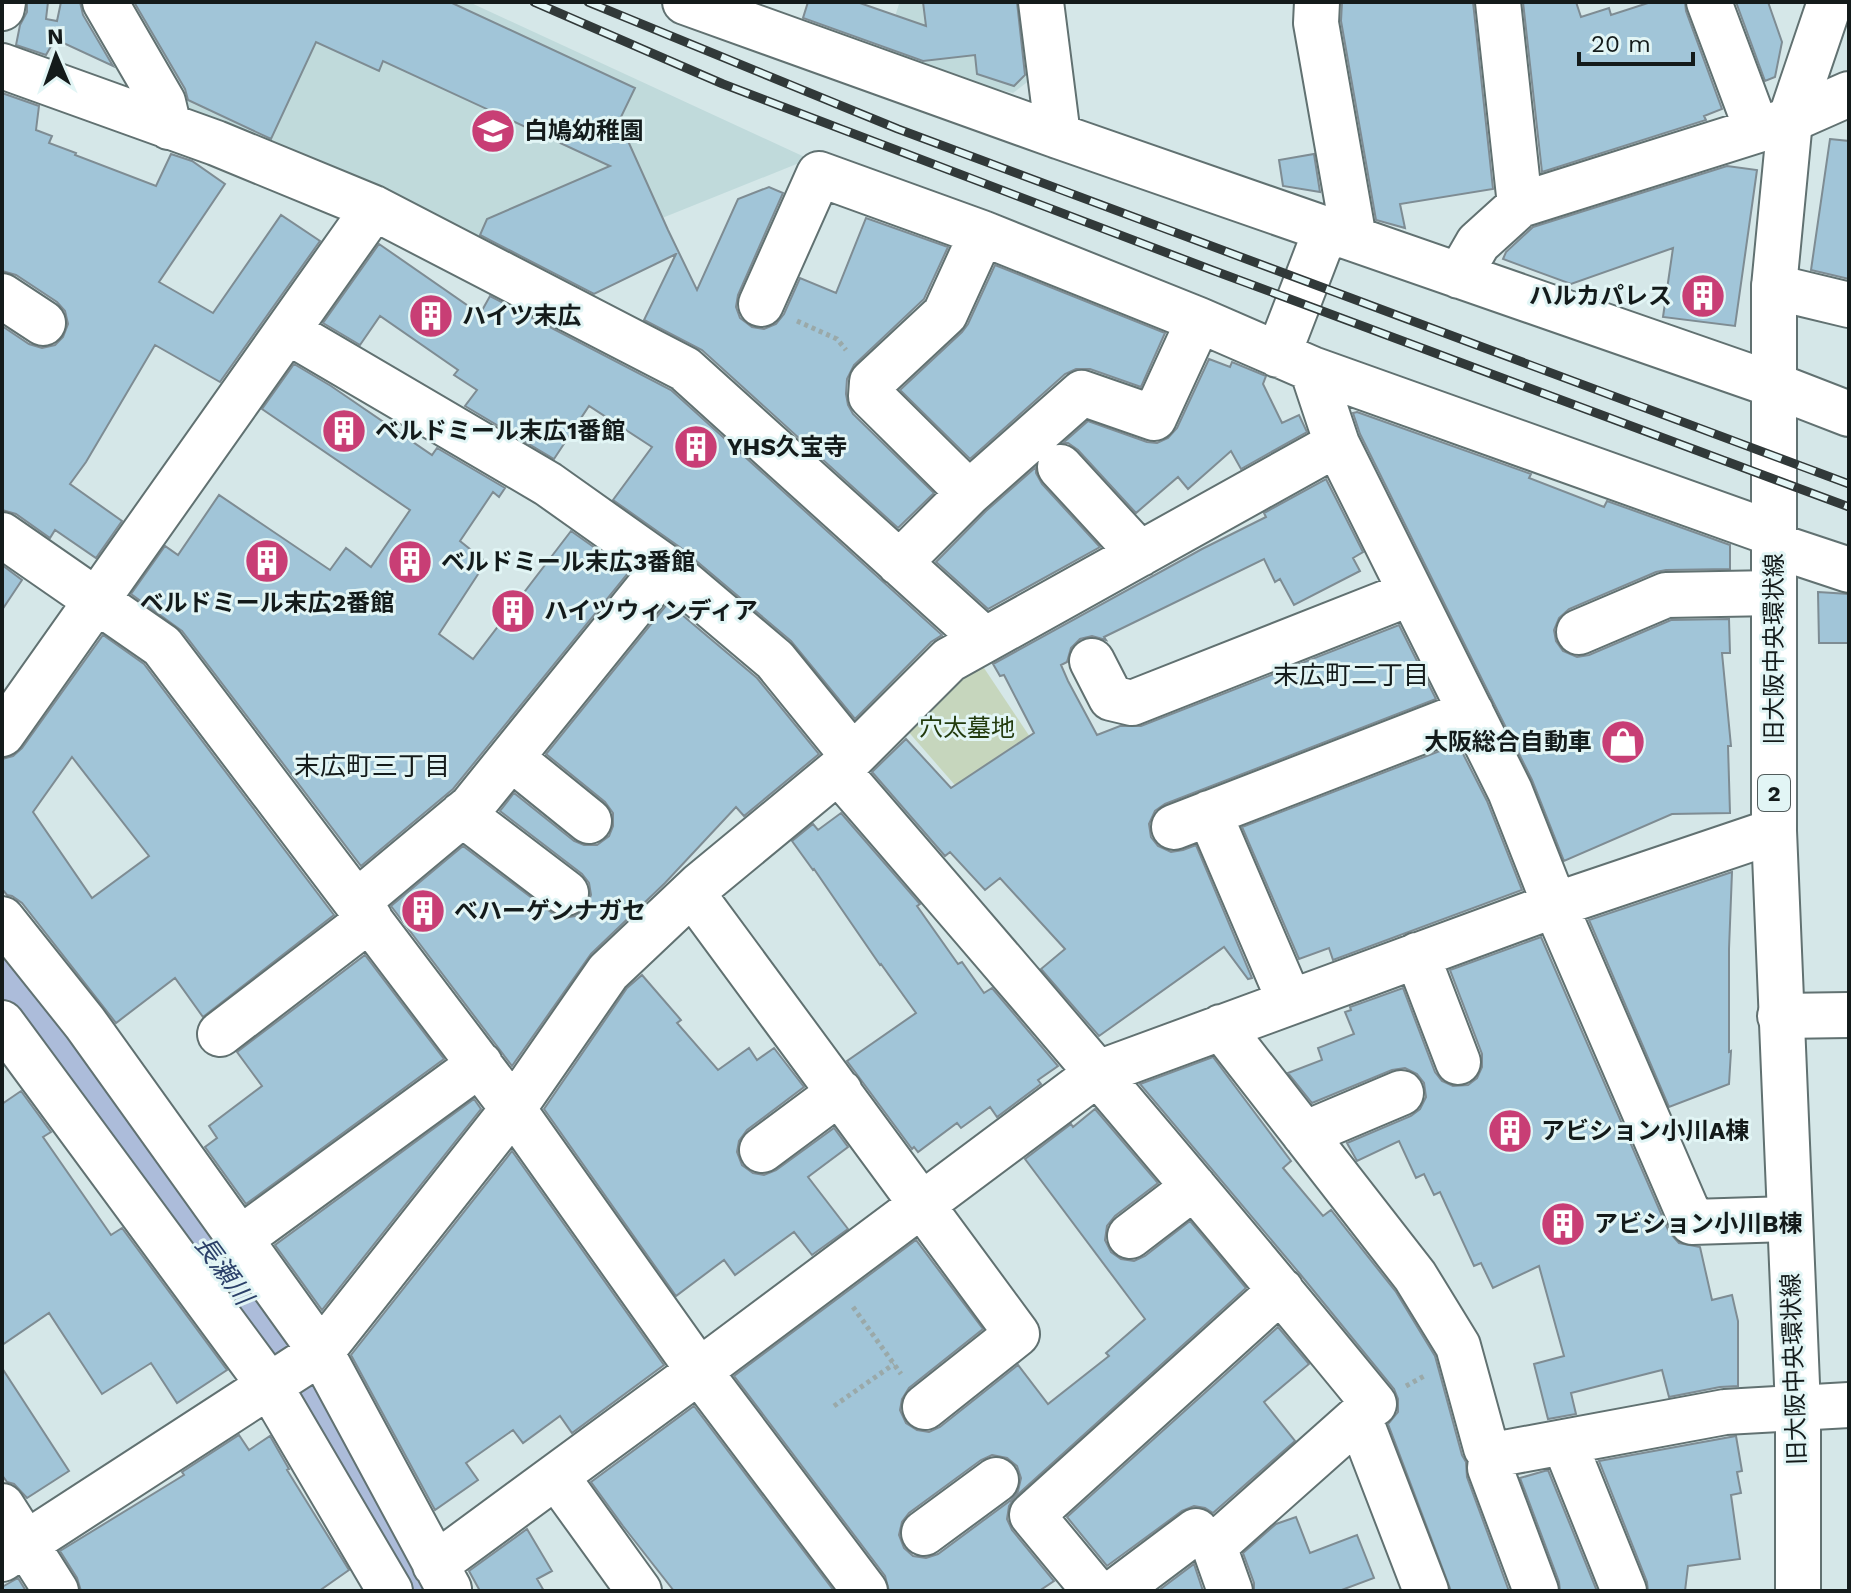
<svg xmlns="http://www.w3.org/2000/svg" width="1851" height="1593" viewBox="0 0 1851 1593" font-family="'Work Sans','Noto Sans JP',sans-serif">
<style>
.built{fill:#c0dadb}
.green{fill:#c6d6bd}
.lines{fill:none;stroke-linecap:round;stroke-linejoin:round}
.river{stroke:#acbcda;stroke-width:68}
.building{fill:#a1c5d8;stroke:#7e8c93;stroke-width:2;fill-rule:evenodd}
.minor-casing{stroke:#617171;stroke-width:48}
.major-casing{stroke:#617171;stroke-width:48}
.path{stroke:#9aa9a9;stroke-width:5;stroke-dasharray:4 4;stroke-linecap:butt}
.minor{stroke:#fff;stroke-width:44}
.major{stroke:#fff;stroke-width:44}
.rail-casing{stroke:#313939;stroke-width:9}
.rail{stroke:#e2f5f5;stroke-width:6;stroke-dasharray:18;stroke-linecap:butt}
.labels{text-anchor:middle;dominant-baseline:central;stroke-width:6;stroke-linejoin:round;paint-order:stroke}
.shield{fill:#e2f5f5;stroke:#525c5c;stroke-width:2}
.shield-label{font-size:22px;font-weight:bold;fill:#141b1b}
.poi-label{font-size:24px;font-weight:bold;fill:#141b1b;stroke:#e2f5f5;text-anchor:start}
.street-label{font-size:24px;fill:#141b1b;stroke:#e2f5f5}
.park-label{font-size:24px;fill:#233b0e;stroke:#e2f5f5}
.neighbourhood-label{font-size:26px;fill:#141b1b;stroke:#e2f5f5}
.water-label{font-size:26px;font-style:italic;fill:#2b4069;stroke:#e2f5f5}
</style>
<rect width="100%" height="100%" fill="#d5e7e8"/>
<path class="built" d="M202,2h267l340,157 -276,111 -354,-167 -40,-76h61z
M895,2h134l10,71 -26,20 -132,-33 18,-56z"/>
<path class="green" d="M976,656l88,132 -62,51 -103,-118z"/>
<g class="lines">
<path class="river" d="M2,964l284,392 51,81 87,154"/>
</g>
<path class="building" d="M27,2h21l-2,17 11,2 4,-19h19l3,13 30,51 -58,-27 -9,16 -30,-10 4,-20 7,-13z
M134,2h316l185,86 -16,33 49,109 29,60 41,-91 31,-12 14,6 -45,102 -2,12 4,11 12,9 12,2 12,-5 8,-10 16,-36 36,15 30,-75 82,29 -24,52 -70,66 -7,14 -1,15 2,11 5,9 81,79 -36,35 -196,-178 -58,-30 32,-66 -82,40 -114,-59 7,-16 123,-53 -227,-105 -4,10 -63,-29 -45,97 -83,-39 -3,-11z
M808,2h49l69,24 -3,-24h94l8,73 -11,11 -37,-12 -2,-19 -52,6 -120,-43z
M1342,2h131l20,187 -93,15 5,24 -29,-8 -35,-199z
M1523,2h53l5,15 28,-9 2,7 40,-13h34l1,9 36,98 -18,7 2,4 -164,52z
M1736,2h32l14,40 -7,35 -10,4z
M2,93l37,13 -3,24 16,6 -3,7 27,10 -1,2 81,31 15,-32 21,7 33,23 -66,98 54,31 68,-98 39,26 -100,141 -65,-37 -69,117 -16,22 52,37 -26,37 -41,-28 -5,8 -34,-24 -14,-4v-184l27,18 13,4 13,-3 8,-8 5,-13 -3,-13 -8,-9 -41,-27 -14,-4z
M1830,139l19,2v138l-38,-9z
M1314,154l6,38 -37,-6 -4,-26z
M1727,166l30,4 -22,156 -72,-9 10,-69 -102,36 -68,-25 3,-7 27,-25z
M379,244l101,70 10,-18 181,94 271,245 -11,7 -76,77 -64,-78 -110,-93 -68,-48 39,-53 -63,-41 -35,53 -89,-53 12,-16 -23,-15 4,-5 -78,-54 -20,29 -37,-22z
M995,265l170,68 -24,54 -51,-18h-14l-11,5 -95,85 -70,-69 62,-58 6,-8z
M1209,359l21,8 2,-5 34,14 -3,8 19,39 17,-8 8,17 -66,37 -10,-18 -43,38 -10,-12 -42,36 -58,-63 -10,-7h-5l25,-22 59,21 10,1 11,-5 9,-10z
M294,364l37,22 101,69 5,-7 68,40 -6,9 -6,-5 -33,49 26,21 -47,72 34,25 98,-128 58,41 -176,217 -92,77 -179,-235 -51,-37 34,-48 13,9 41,-60 111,75 16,-22 25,19 39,-57 -148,-101z
M1357,412l174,62 -2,4 75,29 3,-6 123,44v24l-64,1 -10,2 -87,37 -10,9 -5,12 2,11 7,10 14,6 12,-2 82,-35 58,-1 1,34h-8l9,93h-3l2,67 -58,1 -108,47 -32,-81 -172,-346 -7,-21z
M1036,467v6l6,11 58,63 -112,62 -52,-47 50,-51z
M1326,479l37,73 -10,6 7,13 -66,34 -14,-26 -5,3 -11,-23 -160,78 2,3 -14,-4 -12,3 -9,9 -4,14 -6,3 7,16 29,54 23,-9h21l258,-101 37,74 -271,105 -10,7 -6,13 2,13 7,9 13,6 12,-2 13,-5 56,133 -4,1 -24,-32 -125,89 -58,-67 24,-20 -65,-71 -15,12 -35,-38 -5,4 -73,-84 34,-33 45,49 83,-55 -30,-58 -4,1 -7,-12 209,-115 64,-32 -2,-4z
M2,565l20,15 -20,30z
M1818,592l31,2v49h-30z
M668,603l89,75 62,76 -75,62 -8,-9 -71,76 -74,71 -79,112 -121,-160 72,-60 89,67 12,5 11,-2 10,-7 6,-14 -2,-12 -7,-9 -82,-63 14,-18 60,48 10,4h13l12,-9 4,-10v-13l-8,-11 -59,-48z
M103,635l41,29 190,251 -131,102 -28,-39 -59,45 -94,-120 -10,-7 -5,-1 -5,-6v-130l11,-3 9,-8zM72,757l77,99 -57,42 -59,-86z
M1458,744l29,57 35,89 -189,70 -4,-12 -30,11 -57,-132z
M841,813l79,91 -3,2 41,58 4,-2 22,31 8,-5 66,78 -20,14 3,4 -44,33 -7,-10 -29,21 -4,-5 -39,29 -4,-5 -2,2 -65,-88 69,-48 -35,-49 -1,1 -66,-96 -1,1 -21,-29 21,-17 5,6z
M1732,872l-3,77v103l2,-1 -2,33 -60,23 -80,-187z
M1541,937l128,295 10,11 21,4 12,53 20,-5 6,26v65l-18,1 -51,10 -7,-27 -91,23 5,21 -28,5 -14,-55 30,-8 -25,-90 -46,22 -12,-25 -7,3 -34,-74 -6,3 -10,-21 -8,4 -17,-37 -42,20 -10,-18 64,-27 9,-7 6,-12 -2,-14 -7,-9 -12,-6 -13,2 -80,33 -24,-30 34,-13 -4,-12 36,-14 -9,-22 6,-2 -1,-3 53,-19 32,84 7,9 11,5 15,-1 9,-7 5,-11v-13l-32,-84z
M365,955l79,104 -198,145 -41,-57 12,-9 -8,-12 53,-40 -25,-34z
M642,975l39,45 -4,3 41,47 31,-22 8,12 17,-12 30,39 -57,43 -8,11 -2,11 5,13 11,8 11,2 12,-5 58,-42 14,19 -40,30 40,52 -36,26 -18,-23 -59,43 -11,-15 -48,36 -132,-187 83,-121z
M1213,1057l78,104 -8,7 40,48 8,-6 65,82 39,64 27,99 4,7 1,15 42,114h-58l-63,-167 10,-12v-13l-4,-10 -94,-115 -160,-190z
M21,1091l30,41 -8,5 68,98 11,-7 105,142 -50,33 -26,-40 -49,31 -53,-81 -47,32v-241z
M474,1099l7,10 -159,201 -47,-65z
M1095,1109l63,74 -43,33 -8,10 -2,14 6,12 10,7 13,2 11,-5 45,-35 56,67 -231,209 -6,9 -2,13 5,11 42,51 -15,10h-150l-4,-15 -151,-200 182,-136 67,89 -74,59 -7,11 -2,11 6,13 11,7 12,2 11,-5 78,-62 30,39 61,-48 -3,-3 39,-34 -120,-160 46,-35 2,3zM992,1455l15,3 10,8 4,12 -3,13 -7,9 -73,54 -12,4 -13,-2 -9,-8 -5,-13 3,-13 7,-9 72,-53z
M512,1151l152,214 -92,68 -12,-17 -37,27 -10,-13 -47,33 12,17 -43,30 -84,-155z
M1278,1327l31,37 -45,38 31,39 -82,72 -8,-5 -11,-2 -12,5 -75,55 -40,-49z
M2,1368l67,103 -42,27 -13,-14 -7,-2 -5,-7z
M694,1406l140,185h-160l-51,-65 -32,-44z
M239,1435l10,15 21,-14 19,33 -2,1 62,100 -30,21h-238l-4,-13 -17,-27 124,-76 -2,-3z
M1736,1436l6,35 -5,1 4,21 -10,2 9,64 -52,7 -3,25h-37l-1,-9 -48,-121z
M1548,1470l49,121h-37l-1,-9 -39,-104z
M1296,1517l14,36 47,-18 17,43 -35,13h-85v-8l-11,-30 33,-29z
M527,1529l25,42 -15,8 7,12h-64l-11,-20z
M1194,1564l9,27h-45z
M18,1578l8,13h-24v-4z"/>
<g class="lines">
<g class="minor-casing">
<path id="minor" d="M105,2l58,100 6,25
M685,2l373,134 716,249 75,29
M1041,2l17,134
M1317,2l-1,21 38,216
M1709,2l48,128
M2,8l1,-6
M2,66l214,77 158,65 311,161 300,271
M1520,205l270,-85 59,-26
M1459,276l19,-33 42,-38 -22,-203
M1774,287l75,18
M2,296l41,27
M761,304l58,-130 163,59 217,87 113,49 462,165
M287,331l261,153 117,83 110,93 78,96
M1278,355l48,-125
M1312,369l25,75
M1060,467l80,87
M969,493l-98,-97 1,-14 73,-68 37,-81
M2,535l160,111 351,463 186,262 166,220
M1774,545l75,25
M899,563l70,-70 113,-100 72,25 45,-98
M1579,632l87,-37 108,-2
M1092,661l19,37 21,5 279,-110
M2,734l372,-526
M511,758l78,63
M838,771c181,209 361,419 536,633
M1209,813l81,189
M462,814l104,79
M1174,827l297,-115
M692,893l325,441 -92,73
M357,902l114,-95 194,-240
M2,919l83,104 236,329 128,237
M1417,955l41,107
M1780,1016l69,-1
M2,1023l267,362 121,206
M1221,1027l194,249 43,70 28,102 13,6 226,-42 124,-7
M220,1034l150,-115
M1304,1134l97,-41
M762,1150l78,-58
M1130,1236l64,-49
M240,1239l240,-175
M1564,1442l60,149
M1492,1450l-2,18 46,123
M556,1476l83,115
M2,1506l54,85
M924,1533l72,-53
M2,1559l319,-207 192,-243 95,-137 92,-87 138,-114 111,-111 388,-216 173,347 45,114 137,317 97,-3
M435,1565l264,-194 399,-298 457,-168 219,-74
M1095,1591l-63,-76 249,-225
M1116,1591l80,-60
M1230,1591l-16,-45 145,-129 67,174"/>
</g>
<g class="major-casing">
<path id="major" d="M1798,1591v-183l-24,-577v-544l16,-167 40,-118"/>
</g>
<path class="path" d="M797,321l40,18 9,11
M853,1307l48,67
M1406,1386l20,-11
M834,1406l60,-42"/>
<use href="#minor" class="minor"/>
<use href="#major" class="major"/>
<g class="rail-casing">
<path id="rail" d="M534,2l189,82 489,186 637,237
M588,2l310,127 951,355"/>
</g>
<use href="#rail" class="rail"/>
</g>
<defs>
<g id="school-disc" transform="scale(2.3)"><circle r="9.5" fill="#c83e75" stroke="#e2f5f5"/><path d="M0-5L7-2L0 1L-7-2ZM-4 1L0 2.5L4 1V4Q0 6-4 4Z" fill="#fff"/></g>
<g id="building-disc" transform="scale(2.3)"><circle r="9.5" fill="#c83e75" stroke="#e2f5f5"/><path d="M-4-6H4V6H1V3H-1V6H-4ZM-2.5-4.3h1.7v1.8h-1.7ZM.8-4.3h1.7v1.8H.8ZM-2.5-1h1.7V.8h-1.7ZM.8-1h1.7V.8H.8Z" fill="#fff"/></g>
<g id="shop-disc" transform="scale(2.3)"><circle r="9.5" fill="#c83e75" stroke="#e2f5f5"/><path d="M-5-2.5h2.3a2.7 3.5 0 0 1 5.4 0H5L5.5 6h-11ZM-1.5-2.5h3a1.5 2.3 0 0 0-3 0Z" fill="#fff"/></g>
</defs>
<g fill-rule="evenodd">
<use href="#school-disc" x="493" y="131"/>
<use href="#building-disc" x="1703" y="296"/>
<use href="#building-disc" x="431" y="316"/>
<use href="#building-disc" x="344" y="431"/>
<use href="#building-disc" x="696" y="447"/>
<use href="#building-disc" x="267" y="561"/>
<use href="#building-disc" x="410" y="562"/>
<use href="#building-disc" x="513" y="611"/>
<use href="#shop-disc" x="1623" y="742"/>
<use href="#building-disc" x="423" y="911"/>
<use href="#building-disc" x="1510" y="1131"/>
<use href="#building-disc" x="1563" y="1224"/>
</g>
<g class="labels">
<rect class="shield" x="1758" y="775" width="32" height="36" rx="6"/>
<g class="shield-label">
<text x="1774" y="793">2</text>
</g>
<g class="poi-label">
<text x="524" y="131">白鳩幼稚園</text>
<text x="1672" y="296" text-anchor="end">ハルカパレス</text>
<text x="462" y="316">ハイツ末広</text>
<text x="375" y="431">ベルドミール末広1番館</text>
<text x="727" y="447">YHS久宝寺</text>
<text x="441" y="562">ベルドミール末広3番館</text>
<text x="267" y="603" text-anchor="middle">ベルドミール末広2番館</text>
<text x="544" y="611">ハイツウィンディア</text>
<text x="1592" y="742" text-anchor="end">大阪総合自動車</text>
<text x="454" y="911">べハーゲンナガセ</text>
<text x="1541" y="1131">アビション小川A棟</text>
<text x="1594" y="1224">アビション小川B棟</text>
</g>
<g class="street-label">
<text transform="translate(1774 649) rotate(-90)">旧大阪中央環状線</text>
<text transform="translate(1794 1369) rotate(-92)">旧大阪中央環状線</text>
</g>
<g class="park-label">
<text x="967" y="728">穴太墓地</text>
</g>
<g class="neighbourhood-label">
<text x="1351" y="675">末広町二丁目</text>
<text x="372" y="766">末広町三丁目</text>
</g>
<g class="water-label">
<text transform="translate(224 1270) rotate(54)">長瀬川</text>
</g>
</g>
<rect width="1851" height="1593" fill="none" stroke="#141b1b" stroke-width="8"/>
<g transform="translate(56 56) rotate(358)" stroke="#e2f5f5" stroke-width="6" paint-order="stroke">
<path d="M0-6L14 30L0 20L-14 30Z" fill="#141b1b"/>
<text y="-12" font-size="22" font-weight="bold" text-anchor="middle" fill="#141b1b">N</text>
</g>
<path d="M1579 52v12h114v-12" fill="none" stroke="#141b1b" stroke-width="4"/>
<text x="1591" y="52" font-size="24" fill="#141b1b" stroke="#e2f5f5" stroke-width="6" paint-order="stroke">20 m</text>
</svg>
